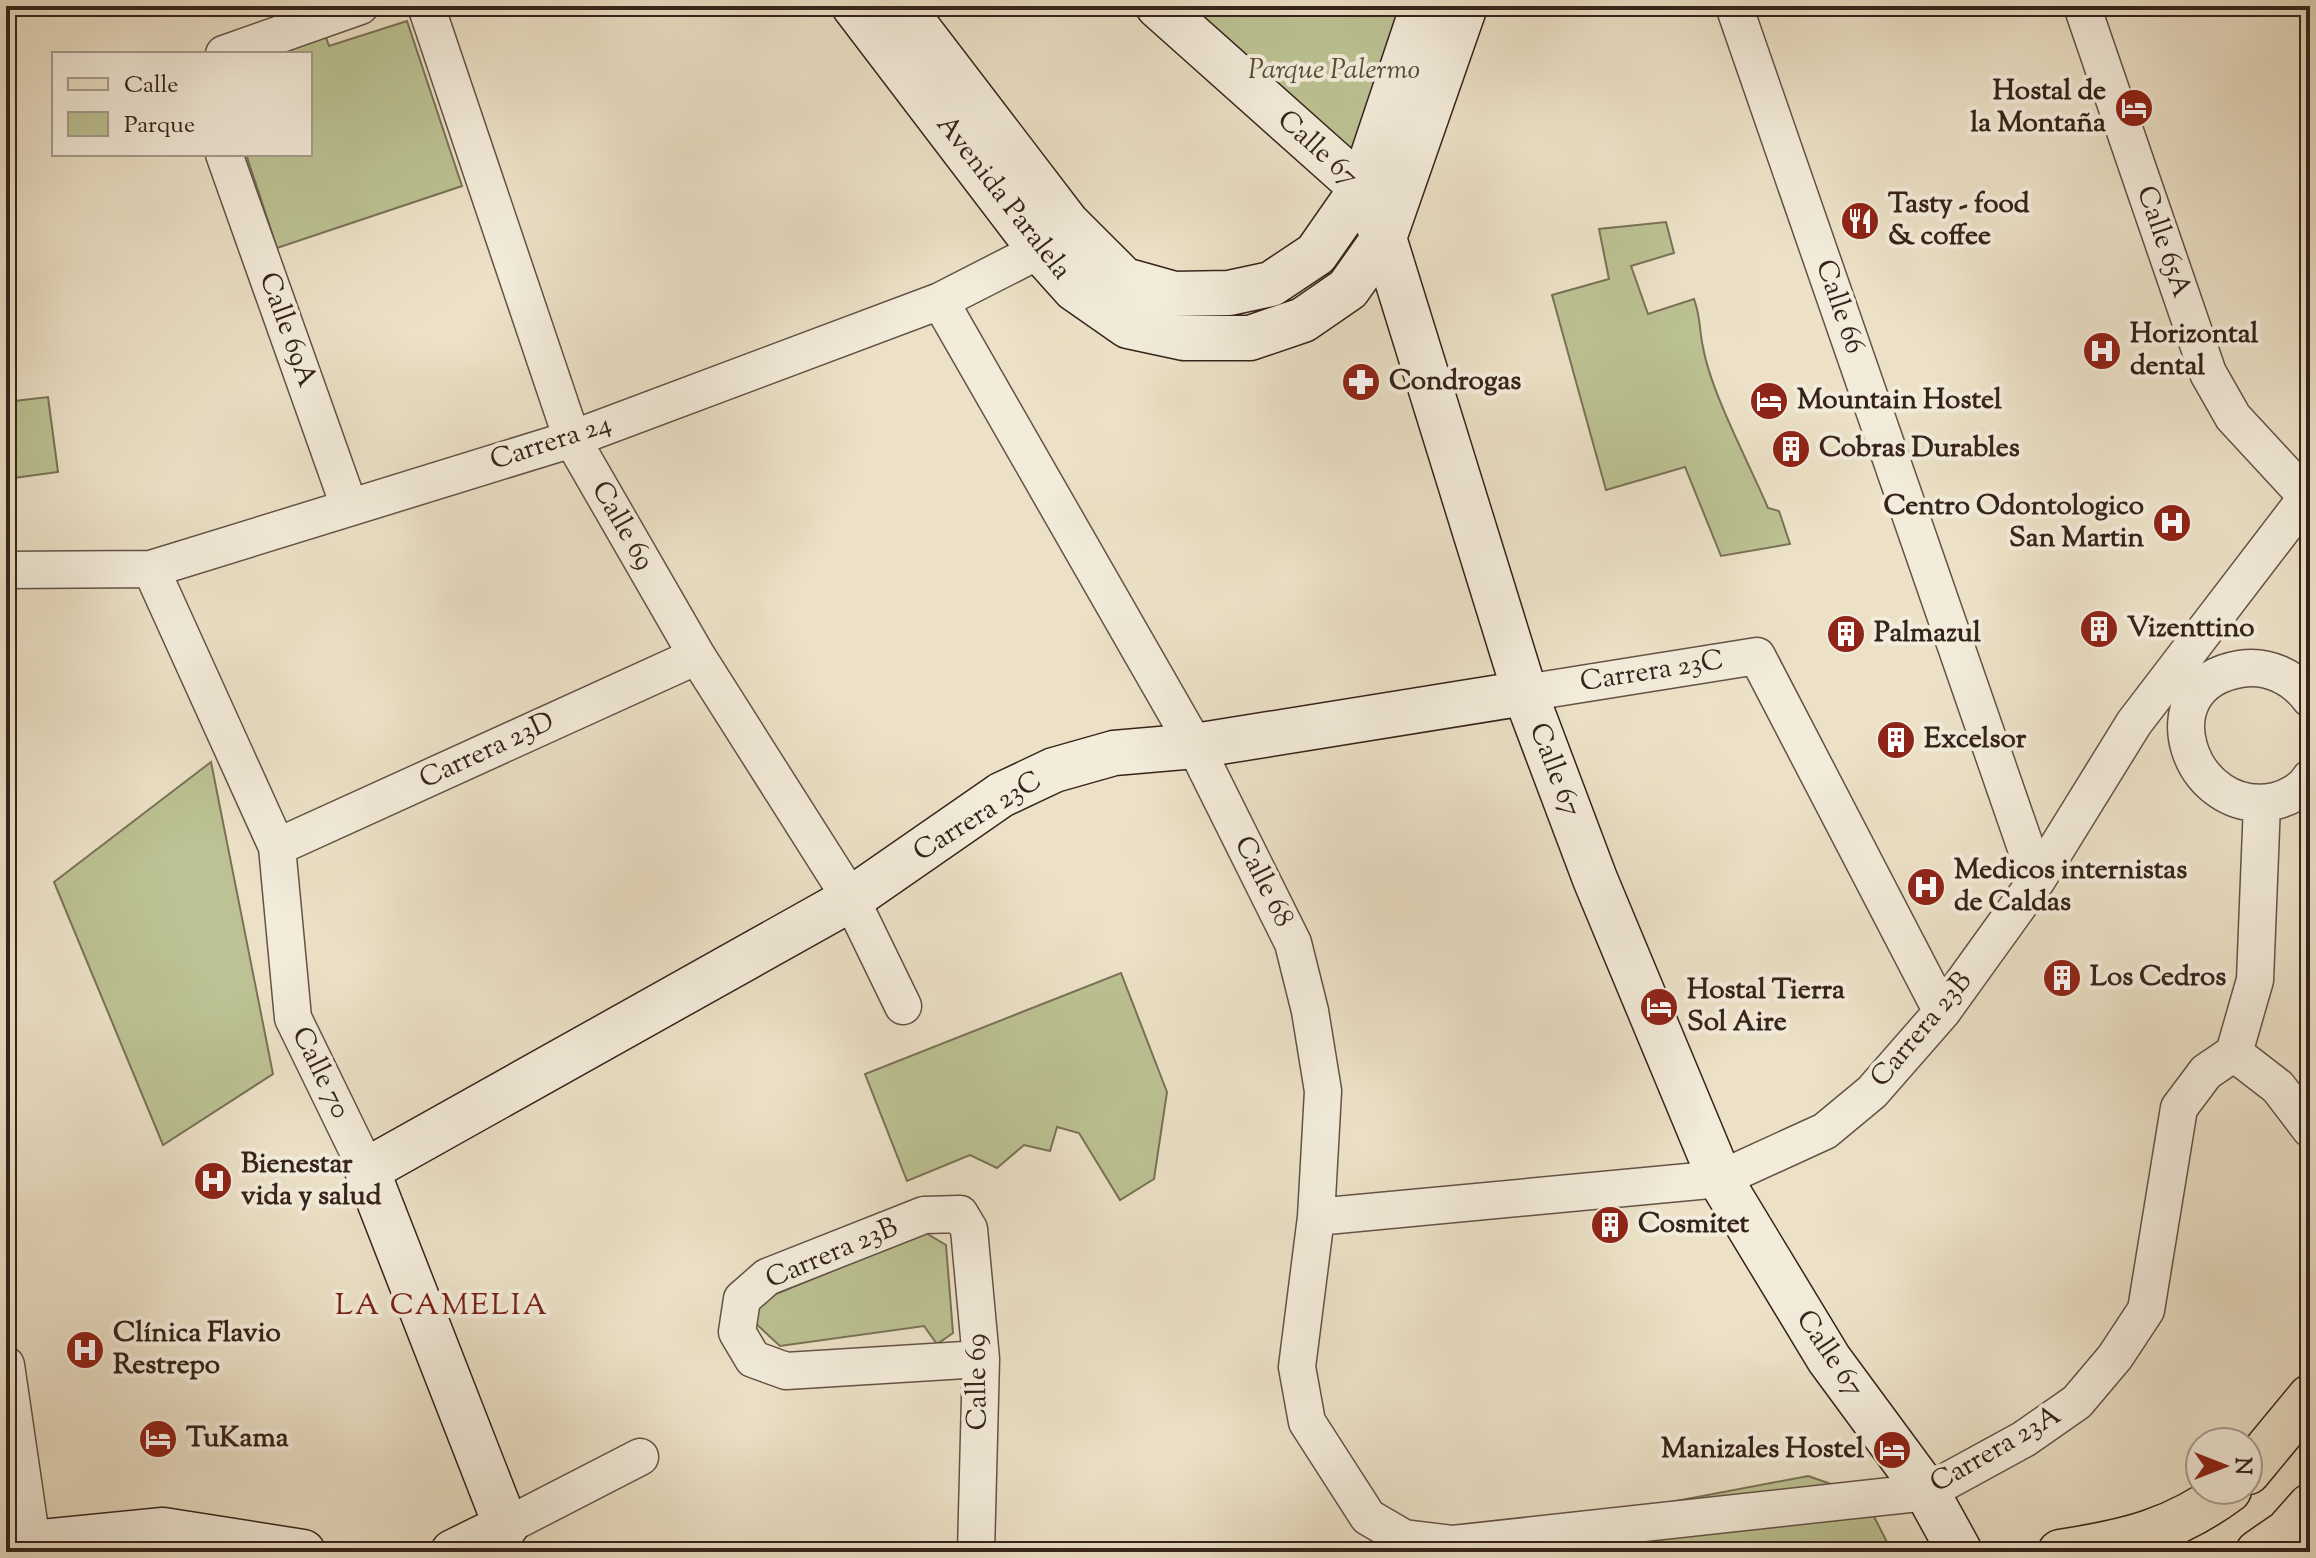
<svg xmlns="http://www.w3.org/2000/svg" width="2316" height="1558" viewBox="0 0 2316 1558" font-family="'Sorts Mill Goudy',serif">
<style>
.green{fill:#bcc293;stroke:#797257;stroke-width:2}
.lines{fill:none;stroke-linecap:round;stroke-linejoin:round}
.street-casing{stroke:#645246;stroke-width:39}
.secondary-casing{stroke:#36231b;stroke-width:47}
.primary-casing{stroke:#36231b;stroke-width:47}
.street{stroke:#f3ecdb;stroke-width:36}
.secondary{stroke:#f3ecdb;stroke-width:44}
.primary{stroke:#ece1c7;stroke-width:44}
.labels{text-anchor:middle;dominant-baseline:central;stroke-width:8;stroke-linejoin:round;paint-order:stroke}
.park-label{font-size:28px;font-style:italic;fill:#584b39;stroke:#f3ecdb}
.poi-label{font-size:28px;font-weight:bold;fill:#36231b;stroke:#f3ecdb;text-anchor:start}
.street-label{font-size:28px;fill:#36231b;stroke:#f3ecdb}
.neighbourhood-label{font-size:30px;letter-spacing:2px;fill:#7a1f14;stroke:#f3ecdb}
</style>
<rect width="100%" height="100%" fill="#ece1c7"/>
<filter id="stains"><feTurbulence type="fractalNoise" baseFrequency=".0025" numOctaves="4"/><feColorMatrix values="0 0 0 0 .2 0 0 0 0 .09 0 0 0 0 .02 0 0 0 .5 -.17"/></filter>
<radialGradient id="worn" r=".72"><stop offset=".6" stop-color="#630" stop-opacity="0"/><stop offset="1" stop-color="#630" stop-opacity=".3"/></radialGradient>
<path class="green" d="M1173,6h254l-65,182z
M320,20l9,26 78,-25 55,165 -185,62 -31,-94h64v-100h-91z
M1666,222l8,31 -43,13 17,48 46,-15c7,19 5,31 9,48 8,46 46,116 65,161l11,3 11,33 -69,12 -36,-89 -79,23 -54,-195 57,-16 -10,-50z
M48,397l10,75 -52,7v-77z
M211,762l62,312 -110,71 -109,-263z
M1121,973l46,119 -13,87 -34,21 -41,-67 -22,-6 -7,24 -26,-6 -27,23 -27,-13 -63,26 -42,-107z
M926,1233l20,12 7,88 -16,11 -13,-18 -144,20 -28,-26 9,-20z
M1808,1476l55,19 29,57h-485z"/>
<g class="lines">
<g class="street-casing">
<path id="street" d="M426,6l146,433 125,217 154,243 52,107
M1734,6l303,874
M2082,6l126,367 25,44 74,80
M224,54l136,-48
M224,154l125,352
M940,301l255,445 98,197 17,68 13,80 -7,126 -19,150 10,55 61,95 36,21 49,6 474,-52 97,-53 53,-37 38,-45 31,-47 33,-202 27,-36 28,-19 21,-73 7,-176
M151,569l126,278 16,171 74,152
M6,570l145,-1 421,-130 368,-138 100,-51 17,-17
M1525,693l232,-37 185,356
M2310,699c-16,-22 -43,-35 -70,-30 -96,16 -51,150 35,132 13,-3 28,-11 35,-23
M277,847l420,-191
M2234,1053l44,34 32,42
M1316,1217l404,-38 105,-48 47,-39 70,-80 95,-132 97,-157 176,-230
M6,1365l26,178 -26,7
M506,1526l134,-69
M976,1552l5,-193 -12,-130 -9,-15 -36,1 -157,62 -25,22 -5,33 16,27 33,12 195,-12"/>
</g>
<g class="secondary-casing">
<path id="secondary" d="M854,6l186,244 35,39 53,37 56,12h66l53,-18 45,-31 36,-51 81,-232
M901,6l166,217 57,57 50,14 55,-1 42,-9 45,-30 46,-66 61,-182
M1158,6l204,182 22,50 141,455 70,186 125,300 109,180 98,133 33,60
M33,1552l-1,-9 131,-13 140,22
M453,1552l53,-26 -139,-356 484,-271 150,-104 53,-25 60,-17 81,-7 330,-53"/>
</g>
<g class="primary-casing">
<path id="primary" d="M2248,1472l62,-75
M2060,1552c66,-10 114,-21 169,-62
M2258,1552l29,-20 23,-26"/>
</g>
<use href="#street" class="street"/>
<use href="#secondary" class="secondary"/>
<use href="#primary" class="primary"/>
</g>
<defs>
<g id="hotel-disc" transform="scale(2)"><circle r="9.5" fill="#8f2418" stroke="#f3ecdb"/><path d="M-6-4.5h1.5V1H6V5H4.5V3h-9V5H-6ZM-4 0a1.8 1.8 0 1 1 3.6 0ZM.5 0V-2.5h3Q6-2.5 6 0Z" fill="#fff"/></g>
<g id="restaurant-disc" transform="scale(2)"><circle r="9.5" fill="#8f2418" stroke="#f3ecdb"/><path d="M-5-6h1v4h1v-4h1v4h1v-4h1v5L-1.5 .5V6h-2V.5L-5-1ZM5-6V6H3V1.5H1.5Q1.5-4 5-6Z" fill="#fff"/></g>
<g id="hospital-disc" transform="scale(2)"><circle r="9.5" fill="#8f2418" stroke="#f3ecdb"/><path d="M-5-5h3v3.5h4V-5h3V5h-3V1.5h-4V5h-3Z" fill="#fff"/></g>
<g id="pharmacy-disc" transform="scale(2)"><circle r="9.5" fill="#8f2418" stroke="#f3ecdb"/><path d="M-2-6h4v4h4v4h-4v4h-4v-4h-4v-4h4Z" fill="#fff"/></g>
<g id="building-disc" transform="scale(2)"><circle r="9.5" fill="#8f2418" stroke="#f3ecdb"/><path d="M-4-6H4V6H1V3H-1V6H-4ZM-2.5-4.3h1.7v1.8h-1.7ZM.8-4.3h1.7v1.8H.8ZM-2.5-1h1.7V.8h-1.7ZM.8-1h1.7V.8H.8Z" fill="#fff"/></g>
</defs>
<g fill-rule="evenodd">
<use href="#hotel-disc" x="2134" y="108"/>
<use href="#restaurant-disc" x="1860" y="221"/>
<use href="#hospital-disc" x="2102" y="351"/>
<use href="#pharmacy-disc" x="1361" y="382"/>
<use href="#hotel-disc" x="1769" y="401"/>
<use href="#building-disc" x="1791" y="449"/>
<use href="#hospital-disc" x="2172" y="523"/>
<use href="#building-disc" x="2099" y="629"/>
<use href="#building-disc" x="1846" y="634"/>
<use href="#building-disc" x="1896" y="740"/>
<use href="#hospital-disc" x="1926" y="887"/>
<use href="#building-disc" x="2062" y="978"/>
<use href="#hotel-disc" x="1659" y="1007"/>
<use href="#hospital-disc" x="213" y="1181"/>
<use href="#building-disc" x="1610" y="1225"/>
<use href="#hospital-disc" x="85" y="1350"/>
<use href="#hotel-disc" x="158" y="1439"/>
<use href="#hotel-disc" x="1892" y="1450"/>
</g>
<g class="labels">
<g class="park-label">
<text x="1334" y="71">Parque Palermo</text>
</g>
<g class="poi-label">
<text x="2106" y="92" text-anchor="end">Hostal de<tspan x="2106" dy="32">la Montaña</tspan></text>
<text x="1888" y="205">Tasty - food<tspan x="1888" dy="32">&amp; coffee</tspan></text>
<text x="2130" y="335">Horizontal<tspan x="2130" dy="32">dental</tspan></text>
<text x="1389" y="382">Condrogas</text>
<text x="1797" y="401">Mountain Hostel</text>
<text x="1819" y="449">Cobras Durables</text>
<text x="2144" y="507" text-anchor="end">Centro Odontologico<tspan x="2144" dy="32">San Martin</tspan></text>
<text x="2127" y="629">Vizenttino</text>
<text x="1874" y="634">Palmazul</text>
<text x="1924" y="740">Excelsor</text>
<text x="1954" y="871">Medicos internistas<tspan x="1954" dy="32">de Caldas</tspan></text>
<text x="2090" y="978">Los Cedros</text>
<text x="1687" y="991">Hostal Tierra<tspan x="1687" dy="32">Sol Aire</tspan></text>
<text x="241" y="1165">Bienestar<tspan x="241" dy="32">vida y salud</tspan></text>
<text x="1638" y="1225">Cosmitet</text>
<text x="113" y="1334">Clínica Flavio<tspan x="113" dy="32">Restrepo</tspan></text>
<text x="186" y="1439">TuKama</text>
<text x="1864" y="1450" text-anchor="end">Manizales Hostel</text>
</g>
<g class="street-label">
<text transform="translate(1317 149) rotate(42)">Calle 67</text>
<text transform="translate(1003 198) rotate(52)">Avenida Paralela</text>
<text transform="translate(2163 242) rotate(71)">Calle 65A</text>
<text transform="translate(1839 307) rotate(71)">Calle 66</text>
<text transform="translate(287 330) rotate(70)">Calle 69A</text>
<text transform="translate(551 443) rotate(-18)">Carrera 24</text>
<text transform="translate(622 526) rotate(60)">Calle 69</text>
<text transform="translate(1652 672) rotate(-9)">Carrera 23C</text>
<text transform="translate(487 751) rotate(-25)">Carrera 23D</text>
<text transform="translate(1554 770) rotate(69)">Calle 67</text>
<text transform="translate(978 817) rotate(-32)">Carrera 23C</text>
<text transform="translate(1263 882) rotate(63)">Calle 68</text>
<text transform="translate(1922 1030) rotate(-50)">Carrera 23B</text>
<text transform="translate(320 1073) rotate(64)">Calle 70</text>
<text transform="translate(832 1254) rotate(-23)">Carrera 23B</text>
<text transform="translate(1829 1354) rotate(56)">Calle 67</text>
<text transform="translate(978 1382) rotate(-91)">Calle 69</text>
<text transform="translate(1996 1450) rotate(-30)">Carrera 23A</text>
</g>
<g class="neighbourhood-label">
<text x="442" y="1306">LA CAMELIA</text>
</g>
</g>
<rect width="2316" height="1558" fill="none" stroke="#ece1c7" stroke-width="32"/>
<rect x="8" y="8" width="2300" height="1542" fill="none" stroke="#36231b" stroke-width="4"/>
<rect x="16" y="16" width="2284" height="1526" fill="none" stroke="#36231b" stroke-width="2"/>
<rect x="52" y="52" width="260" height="104" fill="#f3ecdb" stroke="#a79c8e" stroke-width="2"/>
<rect x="68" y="78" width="40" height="12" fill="#ece1c7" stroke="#a79c8e" stroke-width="2"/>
<text x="124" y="92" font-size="24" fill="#36231b">Calle</text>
<rect x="68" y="112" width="40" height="24" fill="#bcc293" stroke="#a79c8e" stroke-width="2"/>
<text x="124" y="132" font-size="24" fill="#36231b">Parque</text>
<g transform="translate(2224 1466) rotate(90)"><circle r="38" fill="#f3ecdb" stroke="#a79c8e" stroke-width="2"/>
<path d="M0-6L14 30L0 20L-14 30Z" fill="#8f2418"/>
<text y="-12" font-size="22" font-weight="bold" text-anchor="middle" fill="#36231b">N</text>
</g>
<rect width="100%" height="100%" filter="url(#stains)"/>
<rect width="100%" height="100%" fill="url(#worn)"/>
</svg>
